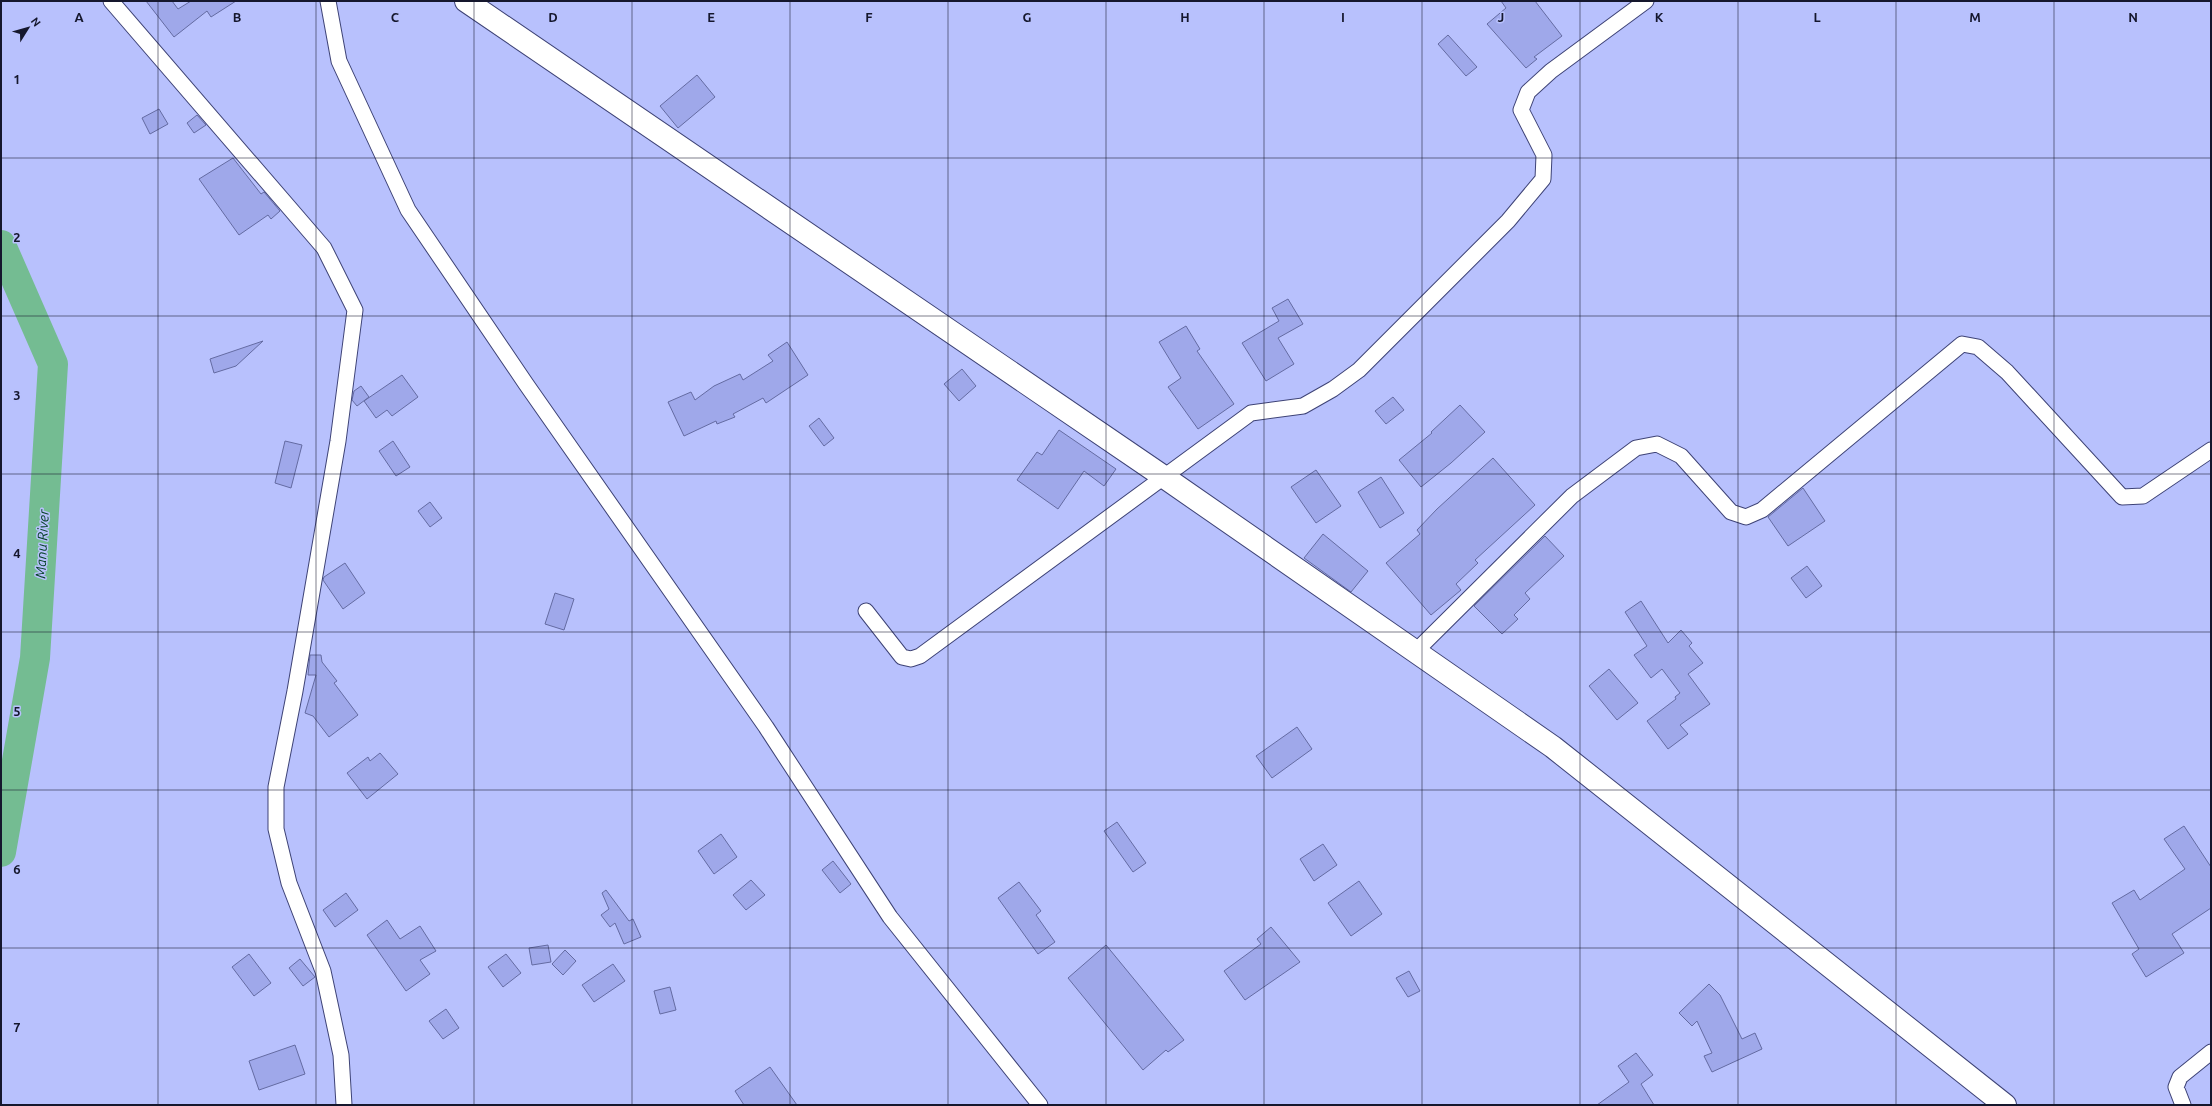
<svg xmlns="http://www.w3.org/2000/svg" width="2212" height="1106" viewBox="0 0 2212 1106" font-family="Ubuntu,sans-serif">
<style>
.lines{fill:none;stroke-linecap:round;stroke-linejoin:round}
.river{stroke:#74bc92;stroke-width:30}
.building{fill:#9fa8ea;stroke:#646ba2}
.minor-casing{stroke:#3e4376;stroke-width:17}
.trunk-casing{stroke:#3e4376;stroke-width:24}
.minor{stroke:#fff;stroke-width:15}
.trunk{stroke:#fff;stroke-width:22}
.grid{fill:none;stroke:#15172d;stroke-width:1;stroke-opacity:0.55}
.labels{text-anchor:middle;dominant-baseline:central;stroke-width:3;stroke-linejoin:round;paint-order:stroke}
.water-label{font-size:14px;font-style:italic;fill:#084429;stroke:#b8c1fd}
.grid-label{font-size:13px;text-anchor:middle;font-weight:bold;fill:#15172d;stroke:#b8c1fd;stroke-width:3;stroke-linejoin:round;paint-order:stroke}
</style>
<rect width="100%" height="100%" fill="#b8c1fd"/>
<g class="lines">
<path class="river" d="M1,245l52,119 -18,294 -34,194"/>
</g>
<path class="building" d="M146,1h26l6,8 13,-8h45l-25,16 -4,-6 -33,26z
M1501,1h34l27,35 -28,21 3,2 -11,9 -39,-44 19,-16z
M1448,35l29,32 -11,9 -28,-32z
M697,75l18,22 -37,31 -18,-22z
M159,109l9,15 -18,10 -8,-16z
M197,115l9,10 -12,8 -7,-10z
M233,158l28,36 3,-2 16,19 -9,8 -3,-4 -29,20 -40,-56z
M1288,299l15,25 -25,14 16,26 -28,17 -24,-38 37,-22 -7,-13z
M1186,326l14,23 -3,2 37,53 -36,25 -30,-42 13,-9 -22,-36z
M263,341l-27,25 -22,7 -4,-14z
M787,342l21,33 -42,28 -3,-5 -30,16 2,3 -18,7 -1,-3 -32,15 -16,-34 23,-10 4,8 19,-14 26,-12 3,6 30,-19 -5,-6z
M962,369l14,17 -17,15 -15,-17z
M402,375l16,22 -26,19 -5,-6 -11,8 -12,-17z
M361,386l8,11 -12,9 -5,-6 2,-9z
M1393,397l11,13 -18,14 -11,-13z
M1460,405l25,27 -34,31 -30,24 -22,-27 33,-27 -1,-1z
M819,418l15,20 -10,8 -15,-20z
M1059,430l57,39 -12,17 -20,-15 -26,38 -41,-29 20,-28 5,3z
M285,441l17,4 -11,43 -16,-5z
M393,441l17,26 -14,9 -17,-25z
M1493,458l42,47 -60,55 3,3 -22,21 5,6 -30,25 -45,-52 34,-29 -3,-4 20,-21z
M1316,470l25,36 -25,17 -25,-36z
M1381,477l23,36 -24,15 -22,-36z
M1803,488l22,33 -37,25 -20,-29z
M430,502l12,16 -12,9 -12,-16z
M1323,534l45,37 -17,21 -47,-34z
M1545,536l19,20 -39,37 5,6 -16,16 4,4 -16,15 -28,-28z
M345,563l20,30 -22,16 -20,-29 1,-3z
M1807,566l15,20 -16,12 -15,-20z
M555,593l19,6 -10,31 -19,-6z
M1641,601l27,42 13,-13 11,13 -3,3 14,17 -15,11 22,30 -30,21 8,9 -20,15 -21,-28 29,-22 -1,-2 5,-4 -18,-24 -11,9 -17,-23 13,-9 -22,-34z
M310,655h11l1,7 15,19 -3,2 24,32 -29,22 -16,-21 -8,-3 11,-38h-8z
M1609,669l29,34 -21,17 -28,-34z
M1297,727l15,22 -40,29 -16,-22z
M380,753l18,21 -31,25 -20,-26 21,-16 2,4z
M1117,822l29,41 -13,9 -29,-41z
M2184,826l27,41v41l-39,26 12,19 -38,24 -14,-23 7,-5 -27,-46 22,-13 6,10 45,-31 -21,-30z
M721,834l16,23 -23,17 -16,-23z
M1323,844l14,21 -23,16 -14,-22z
M833,861l18,23 -11,9 -18,-23z
M751,880l14,15 -19,15 -13,-15z
M1359,881l23,33 -31,22 -23,-33z
M1019,882l22,29 -5,4 19,27 -17,12 -40,-56z
M606,890l23,31 4,-2 8,18 -17,7 -9,-21 -5,4 -9,-12 8,-6 -7,-16z
M346,893l12,17 -23,17 -12,-17z
M387,920l13,19 20,-13 16,25 -16,9 10,14 -24,17 -39,-56z
M1271,927l29,35 -55,38 -21,-29 37,-27 -4,-5z
M548,945l3,17 -19,3 -3,-17z
M1106,945l78,95 -16,12 -2,-2 -23,20 -75,-92z
M565,950l11,11 -13,14 -11,-11z
M249,954l22,29 -17,13 -22,-29z
M506,954l15,19 -18,14 -15,-20z
M300,959l15,18 -12,9 -14,-18z
M613,964l12,17 -31,21 -12,-17z
M1409,971l11,20 -12,6 -12,-19z
M1709,984l11,11 22,44 13,-6 7,16 -50,23 -8,-16 8,-3 -15,-32 -5,5 -13,-13z
M670,987l6,23 -16,4 -6,-23z
M446,1009l13,19 -16,11 -14,-18z
M295,1045l10,29 -46,16 -10,-29z
M1636,1053l17,22 -12,9 13,21h-57l32,-23 -11,-16z
M770,1067l27,38h-53l-9,-14z"/>
<g class="lines">
<g class="minor-casing">
<path id="minor" d="M111,1l213,247 31,62 -17,131 -43,250 -19,96v42l13,54 34,88 18,84 3,50
M328,1l11,60 69,149 118,174 240,343 124,190 150,188
M866,611l36,46 9,2 9,-3 331,-243 52,-7 30,-17 26,-19 149,-149 35,-42 1,-24 -23,-45 7,-18 23,-21 95,-70
M1415,652l157,-156 64,-48 21,-4 24,12 50,56 15,5 16,-7 200,-166 16,3 29,25 115,125 21,-1 68,-46
M2183,1105l-7,-18 4,-10 31,-25"/>
</g>
<g class="trunk-casing">
<path id="trunk" d="M466,1l698,476 389,270 452,358"/>
</g>
<use href="#minor" class="minor"/>
<use href="#trunk" class="trunk"/>
</g>
<path class="grid" d="M158,1v1104M316,1v1104M474,1v1104M632,1v1104M790,1v1104M948,1v1104M1106,1v1104M1264,1v1104M1422,1v1104M1580,1v1104M1738,1v1104M1896,1v1104M2054,1v1104M1,158h2210M1,316h2210M1,474h2210M1,632h2210M1,790h2210M1,948h2210"/>
<g class="labels">
<g class="water-label">
<text transform="translate(42 544) rotate(-87)">Manu River</text>
</g>
</g>
<g class="grid-label">
<text x="79" y="22">A</text>
<text x="237" y="22">B</text>
<text x="395" y="22">C</text>
<text x="553" y="22">D</text>
<text x="711" y="22">E</text>
<text x="869" y="22">F</text>
<text x="1027" y="22">G</text>
<text x="1185" y="22">H</text>
<text x="1343" y="22">I</text>
<text x="1501" y="22">J</text>
<text x="1659" y="22">K</text>
<text x="1817" y="22">L</text>
<text x="1975" y="22">M</text>
<text x="2133" y="22">N</text>
<text x="17" y="84">1</text>
<text x="17" y="242">2</text>
<text x="17" y="400">3</text>
<text x="17" y="558">4</text>
<text x="17" y="716">5</text>
<text x="17" y="874">6</text>
<text x="17" y="1032">7</text>
</g>
<rect width="2212" height="1106" fill="none" stroke="#15172d" stroke-width="4"/>
<g transform="translate(28 28) rotate(53)" stroke="#b8c1fd" stroke-width="3" paint-order="stroke">
<path d="M0-3L7 15L0 10L-7 15Z" fill="#15172d"/>
<text y="-6" font-size="11" font-weight="bold" text-anchor="middle" fill="#15172d">N</text>
</g>
</svg>
